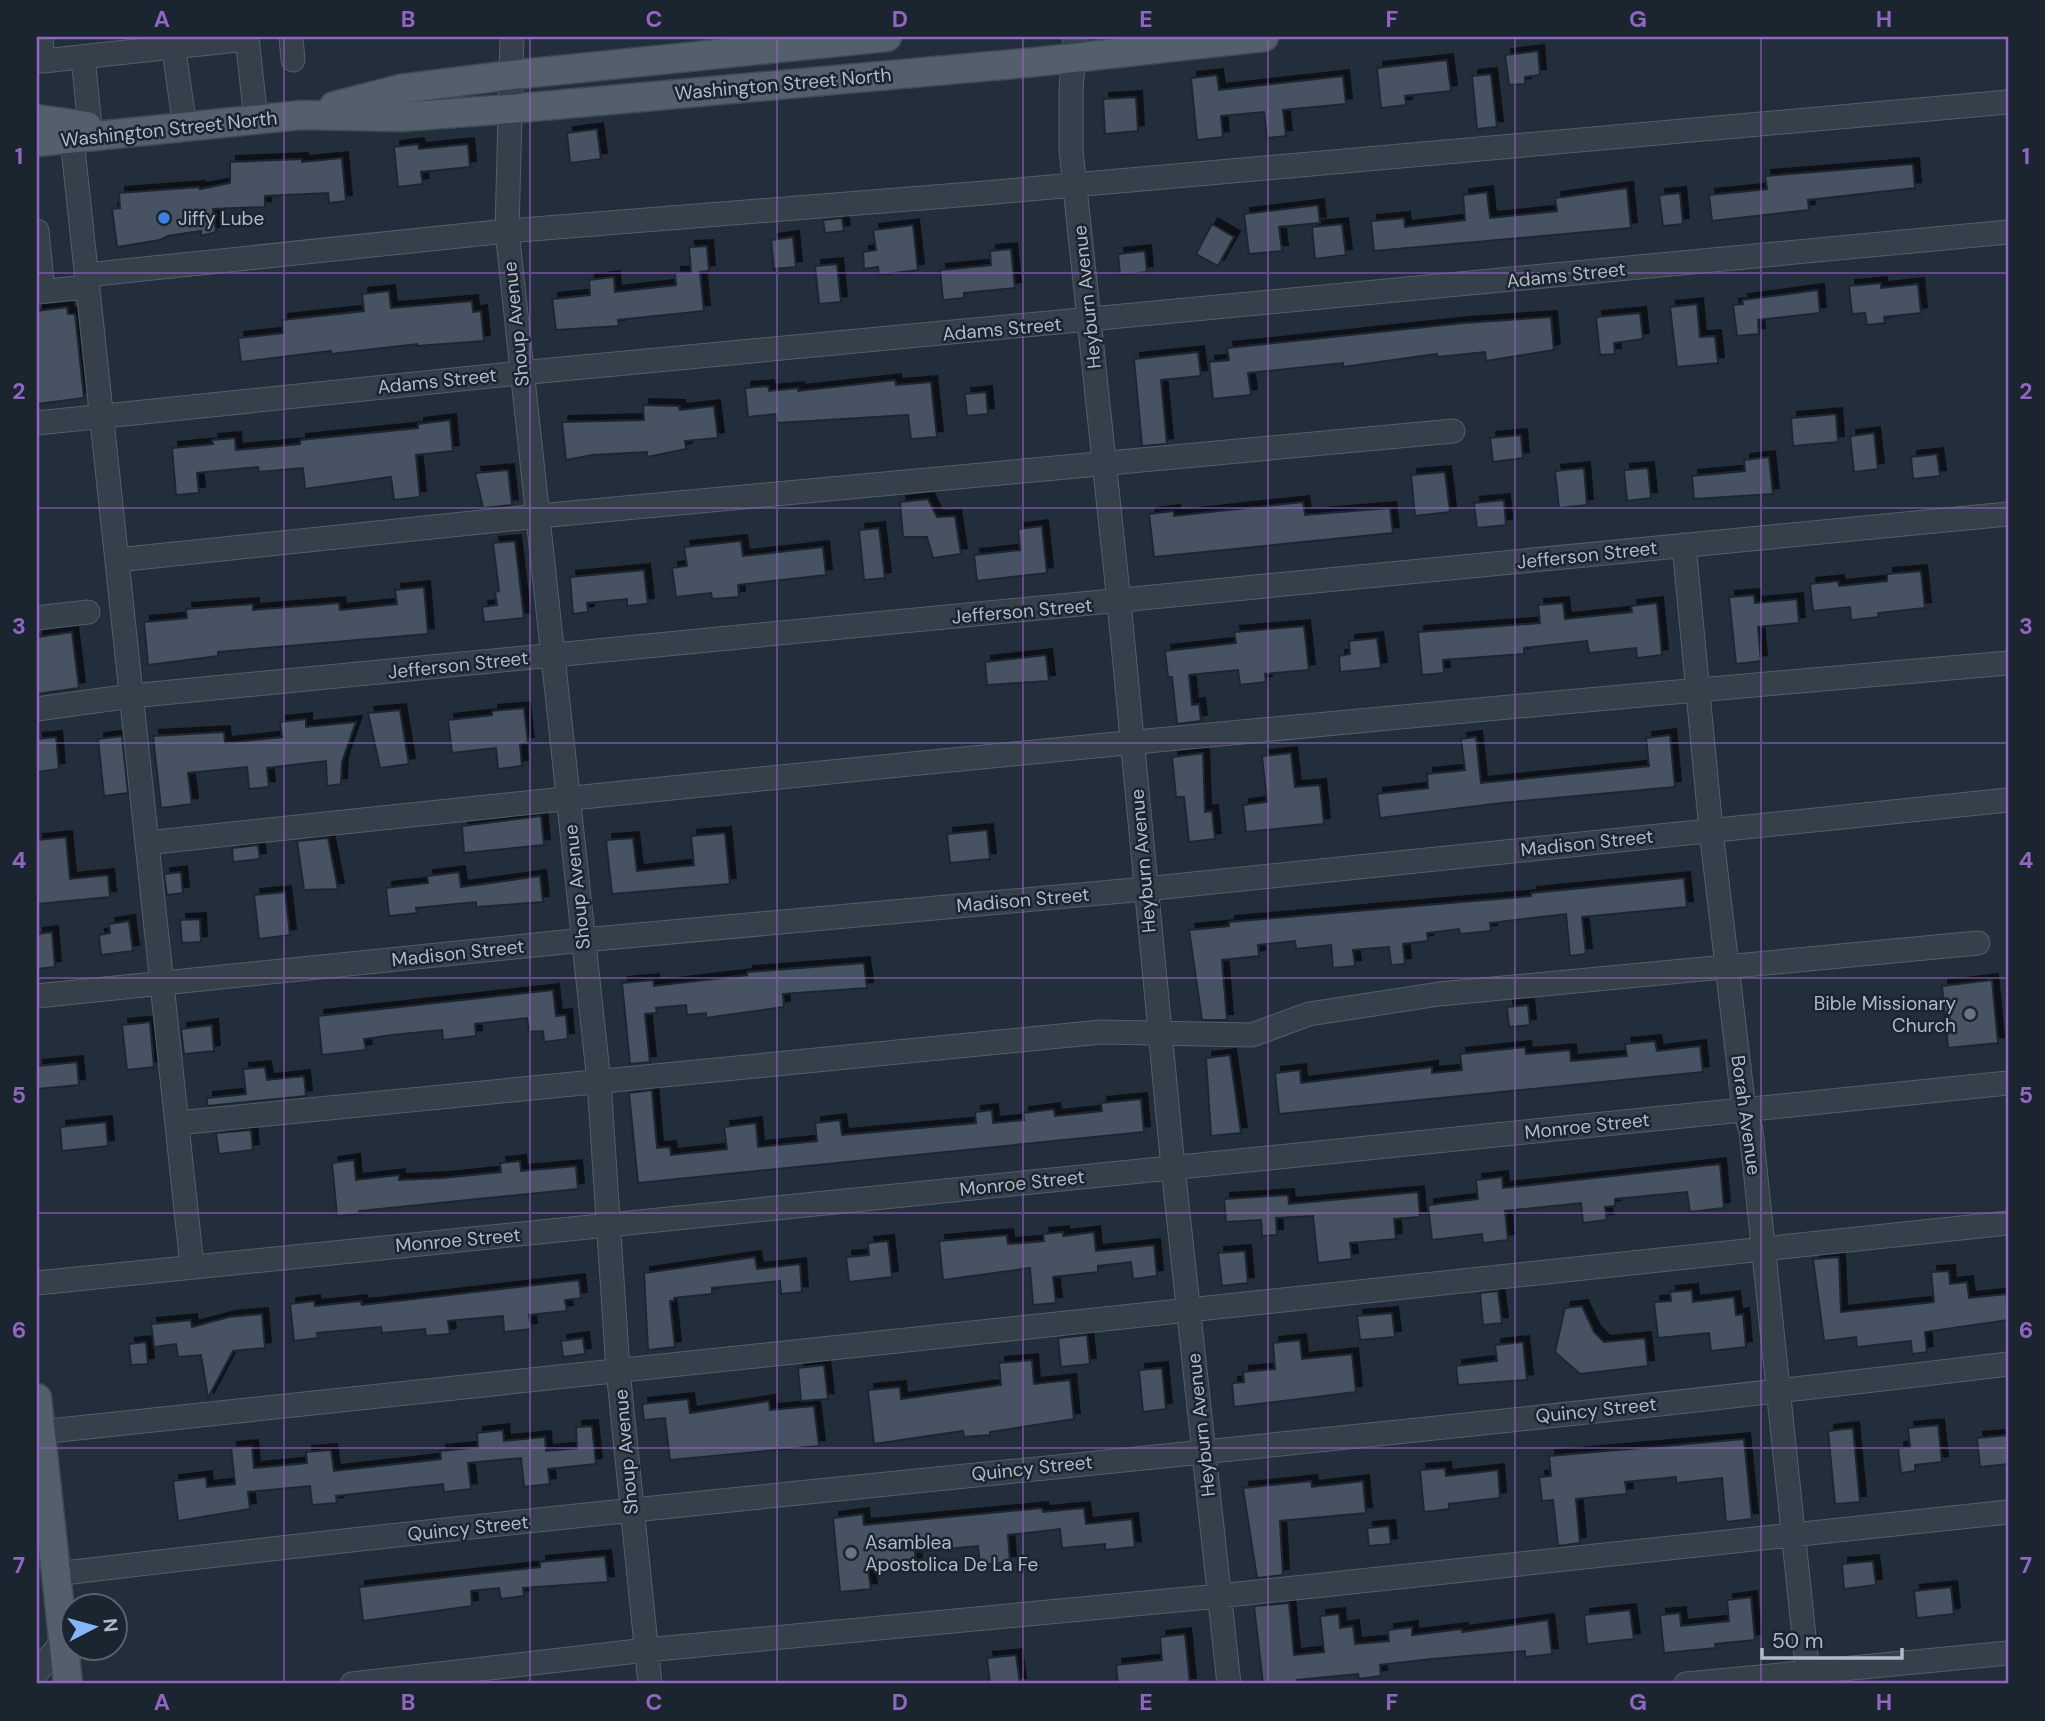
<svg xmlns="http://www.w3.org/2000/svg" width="2045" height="1721" viewBox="0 0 2045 1721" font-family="'DM Sans',sans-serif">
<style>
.building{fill:#465362;stroke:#1d2732;stroke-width:2;filter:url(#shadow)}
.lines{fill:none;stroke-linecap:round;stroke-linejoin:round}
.minor-casing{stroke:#545d69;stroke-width:25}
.major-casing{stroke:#3f4954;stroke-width:31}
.minor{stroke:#36404b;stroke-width:23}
.major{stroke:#545f6c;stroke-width:28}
.grid{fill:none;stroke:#9165c2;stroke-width:2;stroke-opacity:0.55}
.shop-dot{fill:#3f7fe0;stroke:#1b2530;stroke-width:2.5}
.worship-dot{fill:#6b7280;stroke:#1b2530;stroke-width:2.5}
.labels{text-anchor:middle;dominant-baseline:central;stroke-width:5;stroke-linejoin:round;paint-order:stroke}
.street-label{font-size:19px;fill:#b1bac7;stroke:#1b2530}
.poi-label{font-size:19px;fill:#b1bac7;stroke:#1b2530;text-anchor:start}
.neatline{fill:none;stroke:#9165c2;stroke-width:2.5}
.grid-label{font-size:23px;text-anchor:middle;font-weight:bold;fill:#9165c2}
</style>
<defs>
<filter id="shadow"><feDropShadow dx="6" dy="-6" stdDeviation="0" flood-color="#0009"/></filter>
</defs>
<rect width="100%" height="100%" fill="#222e3b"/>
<path class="building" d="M1538,51l2,24 -15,2v7l-16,1 -4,-30z
M1447,60l4,31 -46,5 1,9 -25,3 -4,-40z
M1491,74l6,53 -20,2 -5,-53z
M1217,75l2,15 124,-14 3,28 -63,6 3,26 -19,2 -3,-26 -43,4 2,21 -26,3 -6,-62z
M1136,97l2,34 -33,3 -2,-35z
M597,129l4,30 -31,4 -3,-30z
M418,144l1,5 49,-5 2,23 -49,5 2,12 -25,3 -4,-40z
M342,158l4,43 -17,2 -1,-10 -63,3v11l-52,2 3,23 -15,4v-5l-33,5 -8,4 -43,7 -5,-38 8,-1 -1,-15 80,-6 1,2 30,-6v-21l72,-3v3z
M1913,164l2,24 -107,12 1,10 -97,11 -3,-26 58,-6 -2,-13z
M1627,188l4,40 -257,23 -3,-30 33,-3 1,9 60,-7 -2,-25 24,-3 3,26 67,-7 -2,-13z
M1680,193l3,31 -20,2 -4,-31z
M1318,205l2,18 -41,4 3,24 -33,3 -5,-40z
M842,218l2,13 -19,2 -2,-13z
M1212,224l22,13 -16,29 -22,-12z
M1342,224l4,31 -31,4 -3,-32z
M913,225l5,45 -39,5 -1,-8 -14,2 -1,-17 13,-2 -3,-20z
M793,237l3,30 -22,2 -3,-29z
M707,246l2,25 -9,1 4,39 -86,9 1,6 -63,4 -4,-31 38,-4 -1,-15 25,-3 1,15 61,-7 -1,-12 16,-1 -2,-25z
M1011,249l4,39 -51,5v5l-21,2 -3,-30 51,-5 -1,-14z
M1145,251l2,21 -27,3 -2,-21z
M837,264l4,38 -22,2 -4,-38z
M1881,283v5l37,-4 3,29 -37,4 1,6 -18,2 -2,-12 -13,1 -3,-28z
M1818,290l2,23 -62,7 1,14 -22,2 -4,-31 10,-1 -1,-4z
M389,291l2,17 81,-7 1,11 8,-1 3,30 -67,5v-2l-86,10v-3l-90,11 -3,-24 45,-5 -1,-13 82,-9 -2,-17z
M1697,304l3,33 15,-1 3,27 -41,4 -7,-60z
M67,307l1,7h7l9,84 -47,6v-93z
M1640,313l3,26 -29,4 1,11 -15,1 -4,-38z
M1551,317l3,33 -68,11 -1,-9 -48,5v-3l-94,13v-4l-95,10 3,22 -38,4 -4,-37 20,-2 -2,-12 236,-25z
M1198,352l3,24 -40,4 6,64 -25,2 -8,-87z
M895,380l1,5 35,-3 6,55 -26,2 -3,-24 -131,8 -1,-9 -28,3 -3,-29 23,-2 1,5 29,-3v3z
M986,392l2,22 -21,2 -2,-22z
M643,405l36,1 1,4 34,-4 4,32 -33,3 1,8 -39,8v-5l-55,3 -26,5 -4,-38 82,-2z
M1836,414l2,28 -45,4 -2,-28z
M450,420l3,31 -37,4 4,42 -26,3 -3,-23 -86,12 -2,-21 -44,4 -1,-5 -61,6 2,20 -23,2 -4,-47 41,-4 -1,-4 23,-2 1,12 64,-6v-4l118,-12v-4z
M1874,433l4,36 -24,3 -4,-36z
M1521,435l2,23 -30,4 -3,-24z
M1937,454l3,22 -27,3 -2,-22z
M1769,457l4,37 -79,5 -2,-23 53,-5 -1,-11z
M1584,468l3,37 -28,3 -4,-37z
M1648,468l3,30 -24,3 -3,-31z
M508,470l4,35 -29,3 -8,-35z
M1445,472l5,40 -35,4 -4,-41z
M928,499l9,18 18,-1 6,38 -28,4 -6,-21h-24l-3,-35z
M1504,500l2,25 -29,3 -3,-25z
M1303,502l2,13 85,-7 3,25 -239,24 -5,-43 25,-3v5z
M1042,526l5,47 -70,8 -3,-26 46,-5 -2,-21z
M879,528l6,50 -21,2 -5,-50z
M515,541l9,77 -40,4 -2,-15 15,-2 -2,-13 4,-1 -6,-48z
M741,541l2,15 80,-9 3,28 -88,10 1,12 -27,2 -1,-6 -35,4 -4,-29 15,-2 -3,-19z
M644,570l4,34 -21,2v-7l-40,4 1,9 -15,2 -3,-37z
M1921,571l4,37 -47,5 1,4 -28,3 -1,-13 -37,4 -3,-27 28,-3 1,5 48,-5v-7z
M424,587l4,47 -210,18v4l-70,9 -4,-43 43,-4 -1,-9 67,-5v6l86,-7 1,7 57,-6 -2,-14z
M1754,595l1,8 42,-4 2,24 -41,4 3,34 -25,3 -7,-67z
M1563,603l2,16 67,-7 -1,-6 26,-3 5,52 -25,3 -1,-10 -47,5 -2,-12 -63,7v6l-81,6 1,13 -22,2 -4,-43 122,-9 -2,-18z
M1304,626l5,44 -44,4 1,8 -26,3 -2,-15 -49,5 3,30 7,-1 2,17 -24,3 -5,-47h-4l-3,-26 71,-8 -2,-11z
M72,632l7,56 -42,6v-57z
M1377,638l4,30 -41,4 -1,-16 11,-2 -1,-13z
M1046,655l3,26 -62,4 -2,-23z
M524,708l4,35 -8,1 2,22 -24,3 -2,-21 -44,5 -4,-33 44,-5v-4z
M400,710l9,54 -29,4 -12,-55z
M306,719v8l50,-5 -14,40 -1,22 -14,2 -1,-25 -59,7 2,19 -20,2 -2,-22 -59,6 4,31 -31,4 -8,-72 71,-4 1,11 57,-6 -2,-15z
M1670,735l5,52 -173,16 -122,15 -3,-24 51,-6 -1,-14 38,-4 -4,-31 15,-2 5,46 168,-17 -3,-28z
M122,736l6,57 -24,3 -6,-57z
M56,737l3,32 -22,3v-33z
M1203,753l2,59 7,-1 3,28 -26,3 -5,-45h-8l-4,-40z
M1291,753l4,34 25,-2 4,39 -78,8 -3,-27 24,-3 -5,-46z
M541,816l3,29 -80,8 -2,-27z
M987,830l3,29 -40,4 -3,-29z
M725,833l5,51 -118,10 -6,-54 27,-2 4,33 57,-6 -3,-29z
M66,837l4,42 38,-4 2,22 -73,7v-64z
M328,838l10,51 -34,1 -7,-49z
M258,845l2,14 -27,3 -1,-14z
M181,872l2,21 -16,2 -3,-21z
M459,872l2,15 79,-11 3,26 -67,5v-5l-60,6 1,5 -28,3 -3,-28 42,-5 -1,-7z
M1684,878l3,29 -105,10 4,37 -16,2 -4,-42 -76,9 1,8 -31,3 -1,-5 -32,4 1,8 -25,3 2,20 -14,1 -2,-18 -36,3 2,16 -22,2 -2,-23 -35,4 -1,-8 -37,4 1,11 -37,4 5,60h-25l-13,-90 40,-4v-4l302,-26v-3z
M285,892l5,43 -31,4 -5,-44z
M200,919l1,23 -19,1 -2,-23z
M129,921l4,30 -32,4 -2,-20 11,-2 -1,-9z
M52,932l3,35 -18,2v-35z
M864,963l3,25 -84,6 1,13 -78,11v-5l-19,2 -1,-10 -30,3 1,5 -12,1 5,48 -20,2 -8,-81 31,-3 1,6 93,-11v-3z
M1992,980l6,63 -50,5 -6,-62z
M553,990l3,26 10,-1 2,24 -24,3 -1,-11 -14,1 -2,-14 -52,6 1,12 -33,4 -1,-10 -50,5 -28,4 2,11 -44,5 -4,-39z
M1528,1005l2,20 -21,2 -2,-20z
M150,1022l4,45 -27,3 -5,-45z
M212,1025l2,26 -30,3 -3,-25z
M1655,1041l2,10 43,-5 3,26 -424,42 -4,-41 25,-3 1,13 131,-16v6l30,-3 -2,-16 65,-7 1,7 44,-4 1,11 56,-5 -2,-12z
M1230,1055l11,78 -30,3 -5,-78z
M77,1062l2,23 -41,4 -1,-23z
M265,1067l2,13 37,-4 2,20 -99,10v-8l39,-4 -3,-25z
M652,1090l5,58 13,-1 1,8 56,-6 -3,-22 32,-4 2,24 59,-6 -2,-18 25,-3 2,15 134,-12 -1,-11 17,-2 1,13 31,-3 -1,-7 31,-4 1,7 47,-5 -1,-8 40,-4 3,33 -506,51 -9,-90z
M106,1122l2,24 -46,5 -2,-24z
M251,1130l2,20 -34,4 -3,-21z
M354,1160l2,20 43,-5v5l43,-2 59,-6 -1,-9 20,-2 1,10 55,-5 2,23 -219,22 1,3 -23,2 -5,-53z
M1720,1164l4,44 -34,4 -3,-20 -72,7v7l-10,1 2,13 -24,3 -2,-20 -76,8 3,29 -25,3 -1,-9 -50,6 -4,-35 50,-6 -2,-19 26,-3 1,11z
M1418,1192l2,25 -26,2 2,20 -46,4 2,16 -34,4 -5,-47 -37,2 1,17 -15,1 -1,-16 -35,2 -2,-23 64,-4 1,9z
M1063,1232v4l31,-4 2,19 58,-6 3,31 -24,3 -2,-17 -33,4v6l-45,5 3,26 -23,2 -3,-37 -87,12 -4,-39 68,-6 1,9 36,-3 -1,-7z
M888,1241l4,36 -43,5 -3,-25 23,-2 -1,-12z
M1245,1251l3,32 -26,3 -4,-33z
M755,1257l2,12 43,-5 2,28 -21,2 -1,-13 -68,7v6l-38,4v3h-4l5,46 -27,3 -4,-77z
M1839,1257l2,55 93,-10 -3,-30 18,-1 1,13 17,-2 2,16 37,-4 2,26 -83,12 2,20 -15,2 -1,-13 -54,6 -1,-10 -32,4 -11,-82z
M579,1280l2,18 -16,2 2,11 -38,4 2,14 -27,3 -1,-16 -55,5 2,13 -24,2 -1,-7 -43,4 -1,-6 -64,6 1,5 -24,3 -4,-37 24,-3 1,5 46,-5 1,4z
M1692,1290l1,12 41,-5 2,18 7,-1 3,33 -35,4 -2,-18 -51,5 -4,-36 17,-1 -1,-9z
M1498,1291l4,32 -19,2 -3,-32z
M1582,1306l12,26 10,10 41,-4 3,28 -68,8 -25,-22 10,-44z
M1392,1313l3,24 -35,3 -3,-24z
M262,1314l3,34 -32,3 -25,47 -7,-43 -23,2 -2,-13 -22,3 -3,-23 40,-4 1,7 37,-10z
M1087,1335l3,29 -29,3 -3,-29z
M583,1338l2,16 -22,3 -2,-16z
M1300,1340l2,19 50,-5 4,38 -122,15 -2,-24 12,-1 -1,-10 32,-3 -2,-26z
M146,1342l2,22 -17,1 -2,-21z
M1523,1342l4,38 -69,5 -2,-19 41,-5 -2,-16z
M1032,1360l2,24 36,-4 4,39 -84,13v3l-26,2 -1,-6 -89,13 -6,-54 32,-3 1,12 100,-14 -2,-22z
M824,1365l4,34 -27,2 -3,-33z
M1162,1368l4,41 -23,3 -4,-42z
M688,1399l2,14 79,-12 1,9 44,-4 5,40 -149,14 -5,-42 -21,2 -2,-16z
M1938,1425l4,37 -27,3v6l-14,2 -3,-25 12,-1 -2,-19z
M592,1426l4,38 -48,5 2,15 -26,3 -3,-29 -53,5 3,26 -27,3 -1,-8 -107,12 1,7 -25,2 -2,-19 -62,6 2,17 -72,12 -5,-40 33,-4 1,10 28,-3 -4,-36 21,-2 2,22 53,-5 -1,-11 25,-2 3,21 107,-12 -1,-8 38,-4 -1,-14 26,-3 1,11 41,-4 1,14 31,-3 -1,-21z
M1853,1428l7,74 -25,2 -7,-73z
M2008,1435v29l-28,3 -3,-29z
M1744,1439l8,80 -26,3 -4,-44 -46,5v-6l-51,5 2,12 -51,5 4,44 -22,3 -5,-46 -11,1 -3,-24 12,-1 -2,-20z
M1445,1468l1,8 52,-6 2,28 -51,6v5l-25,3 -4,-42z
M1311,1481l1,6 51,-6 3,32 -86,8 3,54 -26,3 -14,-90z
M1042,1508l1,4 41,-4 2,16 46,-5 3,28 -30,3v-6l-43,4 -2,-19 -52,6 2,27 -30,3 -2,-19 -63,6 1,11 -48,5 3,21 -31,3 -7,-74 30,-4 1,11z
M1389,1526l2,18 -22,2 -2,-18z
M605,1556l3,26 -85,6 1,8 -23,3 -2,-11 -28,3 1,15 -109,15 -4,-34 181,-20v-5z
M1873,1561l3,24 -32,4 -2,-25z
M1951,1587l3,27 -37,4 -3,-27z
M1751,1597l4,43 -40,4 1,4 -52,5 -4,-38 20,-2 1,13 48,-5 -2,-21z
M1289,1603l5,52 30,-3 -4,-36 19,-2 1,14 13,-2 2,18 34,-3 -1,-11 24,-3v8l50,-6v3l86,-12 4,34 -27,3v-6l-93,8 -52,6 1,11 -22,3 -1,-5 -61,6v4h-34l-9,-78z
M1630,1610l4,29 -47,5 -3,-29z
M1185,1634l5,50h-72l-2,-19 46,-5 -2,-23z
M1016,1655l4,29h-30l-3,-26z"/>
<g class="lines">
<g class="minor-casing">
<path id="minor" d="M41,37l2,24 204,-22
M172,37l13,90
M247,37l9,83
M291,37l2,23
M512,37l-5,194 92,851 19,288 32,314
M1075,37l-4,54v59l48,452 54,565 56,517
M83,57l7,70
M72,139l120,1127
M37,231l6,60
M86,275l421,-44 477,-38 1024,-91
M37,292l51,-5
M37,423l483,-50 1488,-141
M1684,545l27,285 33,280 7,20 58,554
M117,560l422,-44 914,-85
M37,618l51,-6
M37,709l94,-13 1877,-182
M147,843c620,-67 1240,-127 1861,-180
M37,996l546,-56 562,-51 863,-89
M177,1123l924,-91 151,3 57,-21 130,-20 539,-51
M37,1283l1971,-200
M37,1437l3,-5 1968,-209
M56,1574c650,-78 1302,-131 1952,-210
M37,1672l26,-31
M352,1684l294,-34 573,-54 789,-84
M1686,1684l322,-31"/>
</g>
<g class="major-casing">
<path id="major" d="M334,106l66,-17 111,-14 376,-38
M37,119l50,7
M37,142l264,-27 100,2 108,-8 527,-47 228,-25
M37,1398l31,286"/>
</g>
<use href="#minor" class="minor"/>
<use href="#major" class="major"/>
</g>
<path class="grid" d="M284,37v1647M530,37v1647M777,37v1647M1023,37v1647M1268,37v1647M1515,37v1647M1761,37v1647M37,273h1971M37,508h1971M37,743h1971M37,978h1971M37,1213h1971M37,1448h1971"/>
<circle class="shop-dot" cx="164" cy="218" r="7"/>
<g class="worship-dot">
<circle cx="1970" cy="1014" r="7"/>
<circle cx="851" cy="1553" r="7"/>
</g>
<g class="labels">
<g class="street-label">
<text transform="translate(783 84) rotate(-5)">Washington Street North</text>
<text transform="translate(169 129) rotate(-6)">Washington Street North</text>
<text transform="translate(1566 275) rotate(-6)">Adams Street</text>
<text transform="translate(1087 297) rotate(-96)">Heyburn Avenue</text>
<text transform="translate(516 324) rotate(-96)">Shoup Avenue</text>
<text transform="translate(1002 329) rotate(-5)">Adams Street</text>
<text transform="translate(437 381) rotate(-6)">Adams Street</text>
<text transform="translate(1587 555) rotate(-6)">Jefferson Street</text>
<text transform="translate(1022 611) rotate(-5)">Jefferson Street</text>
<text transform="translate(458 665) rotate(-6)">Jefferson Street</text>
<text transform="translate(1587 843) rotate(-6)">Madison Street</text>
<text transform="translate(1143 861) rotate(-95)">Heyburn Avenue</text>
<text transform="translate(577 887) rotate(-96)">Shoup Avenue</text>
<text transform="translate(1023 900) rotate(-5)">Madison Street</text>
<text transform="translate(458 953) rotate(-6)">Madison Street</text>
<text transform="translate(1746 1115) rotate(82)">Borah Avenue</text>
<text transform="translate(1587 1126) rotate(-6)">Monroe Street</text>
<text transform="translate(1022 1183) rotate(-6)">Monroe Street</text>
<text transform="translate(458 1240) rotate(-5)">Monroe Street</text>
<text transform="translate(1596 1410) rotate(-6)">Quincy Street</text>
<text transform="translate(1201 1425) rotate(-96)">Heyburn Avenue</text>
<text transform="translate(626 1452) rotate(-95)">Shoup Avenue</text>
<text transform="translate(1032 1468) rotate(-6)">Quincy Street</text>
<text transform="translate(468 1528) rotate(-6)">Quincy Street</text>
</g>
<g class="poi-label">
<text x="178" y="218">Jiffy Lube</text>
<text x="1956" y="1003" text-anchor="end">Bible Missionary<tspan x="1956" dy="22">Church</tspan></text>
<text x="865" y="1542">Asamblea<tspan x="865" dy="22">Apostolica De La Fe</tspan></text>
</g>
</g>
<rect width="2045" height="1721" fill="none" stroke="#1b2530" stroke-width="77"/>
<g transform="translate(94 1627) rotate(84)"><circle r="33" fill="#1b2530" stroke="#57616c" stroke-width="2"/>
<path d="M0-5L12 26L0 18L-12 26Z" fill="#84b6f9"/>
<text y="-10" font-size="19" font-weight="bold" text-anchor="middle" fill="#b1bac7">N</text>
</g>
<path d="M1762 1648v10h140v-10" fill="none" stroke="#b1bac7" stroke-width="3.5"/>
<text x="1772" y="1648" font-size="21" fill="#b1bac7" stroke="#1b2530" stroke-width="5" paint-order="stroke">50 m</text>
<rect x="38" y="38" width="1969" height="1644" class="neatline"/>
<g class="grid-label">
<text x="162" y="27">A</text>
<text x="408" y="27">B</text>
<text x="654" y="27">C</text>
<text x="900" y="27">D</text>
<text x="1146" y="27">E</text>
<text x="1392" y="27">F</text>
<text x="1638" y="27">G</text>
<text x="1884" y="27">H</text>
<text x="19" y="164">1</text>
<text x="2026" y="164">1</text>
<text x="19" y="399">2</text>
<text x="2026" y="399">2</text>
<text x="19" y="634">3</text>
<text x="2026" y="634">3</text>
<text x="19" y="868">4</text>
<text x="2026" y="868">4</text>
<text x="19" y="1103">5</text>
<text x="2026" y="1103">5</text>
<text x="19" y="1338">6</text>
<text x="2026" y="1338">6</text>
<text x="19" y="1573">7</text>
<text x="2026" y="1573">7</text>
<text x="162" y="1710">A</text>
<text x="408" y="1710">B</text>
<text x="654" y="1710">C</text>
<text x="900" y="1710">D</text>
<text x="1146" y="1710">E</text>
<text x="1392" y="1710">F</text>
<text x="1638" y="1710">G</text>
<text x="1884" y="1710">H</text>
</g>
</svg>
